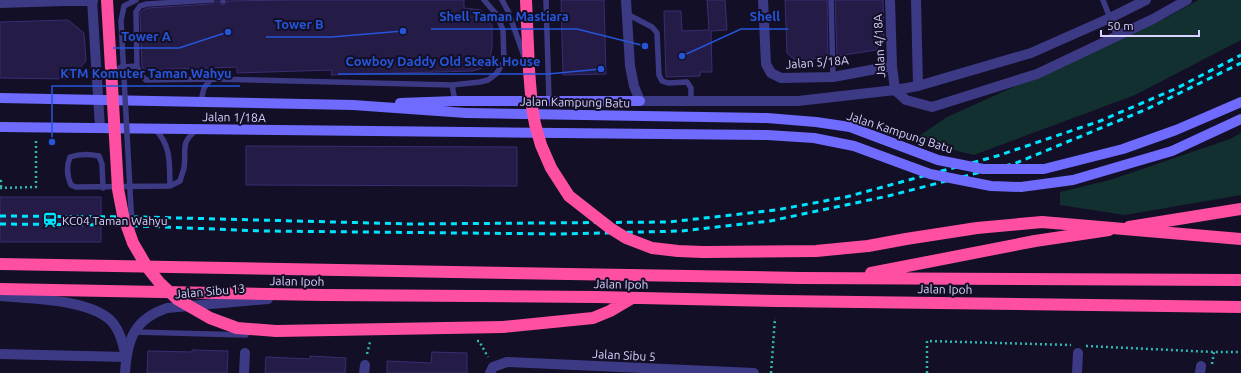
<svg xmlns="http://www.w3.org/2000/svg" width="1241" height="373" viewBox="0 0 1241 373" font-family="Ubuntu,sans-serif">
<style>
.green{fill:#12302f}
.building{fill:#241b47;stroke:#3b2d73}
.lines{fill:none;stroke-linecap:round;stroke-linejoin:round}
.path{stroke:#2fb8b0;stroke-width:2.5;stroke-dasharray:2 3;stroke-linecap:butt}
.lane{stroke:#3d3a85;stroke-width:5.5}
.street{stroke:#3d3a85;stroke-width:10}
.secondary{stroke:#6f6bff;stroke-width:10}
.highway{stroke:#ff4fa3;stroke-width:12}
.rail{stroke:#00e5ff;stroke-width:3;stroke-dasharray:6 5;stroke-linecap:butt}
.lane-bridge{stroke:#3d3a85;stroke-width:5.5}
.secondary-bridge{stroke:#6f6bff;stroke-width:10}
.highway-bridge{stroke:#ff4fa3;stroke-width:12}
.labels{text-anchor:middle;dominant-baseline:central;stroke-width:4;stroke-linejoin:round;paint-order:stroke}
.street-label{font-size:12px;fill:#d9d4ff;stroke:#130f26}
.poi-label{font-size:12px;fill:#d9d4ff;stroke:#130f26;text-anchor:start}
.leader{fill:none;stroke:#2655da;stroke-width:1.5}
.callout-dot{fill:#2655da;stroke:#130f26;stroke-width:1.5}
.callout-label{font-size:13px;text-anchor:middle;font-weight:bold;fill:#2655da;stroke:#130f26;stroke-width:4;stroke-linejoin:round;paint-order:stroke}
</style>
<rect width="100%" height="100%" fill="#130f26"/>
<path class="green" d="M1198,0h43v40l-106,55 -161,60 -61,-15 34,-23 219,-99z
M1241,133v62l-116,20 -65,-10v-13l50,-12 120,-41z"/>
<path class="building" d="M291,0h173v8l17,2 11,15v22l-2,11 -8,10 -9,3 -142,4 1,-5 -95,3v-6l-93,3 -2,-4 -2,-53 3,-3 5,-2 64,-4 4,-3h3l2,3 2,1 3,-2 1,-2z
M561,0h43l2,74 -43,1z
M707,0h18l2,30 -16,1 1,41h-12v4l-34,1 -2,-66h17l1,20 27,-1z
M785,0h42l1,57 -32,4 -9,-8z
M835,0h48l1,39 -8,11 -39,6z
M68,20l16,13 2,28 -16,18 -70,-1v-56z
M246,146l271,1v39l-271,-1z
M0,197h101v45h-101z
M192,350l36,1 -1,22h-80l1,-22 44,1z
M432,352l35,1v20h-80v-12l44,2z
M310,356l36,2 -1,15h-80l1,-16 44,2z"/>
<g class="lines">
<path class="path" d="M0,181h1v7
M0,188l36,-1v-49
M477,341h2l9,16
M1086,346l128,6h27
M367,354l3,-12
M1212,364l2,-12
M771,373l4,-55
M927,373v-32l144,4"/>
<path class="lane" d="M212,0l-65,4 -7,2 -4,6 1,54 5,10 4,4 65,-1 241,6 28,-3 8,-2 8,-6 8,-12 -1,-32 -6,-15 -13,-15
M223,0v1
M502,0l6,11 17,48
M546,0l3,100
M831,0l2,77
M1103,0l14,36
M627,14l25,13 5,6 2,42 3,6 6,2 19,-1 4,6v13
M117,76v-6l4,-3 16,-1
M452,85l3,16
M201,101l3,-13 7,-9
M155,129c17,18 14,34 15,57
M103,188l-1,-24 -3,-8c-9,-2 -20,-2 -29,1 -4,10 -3,19 1,28l5,2 94,-1 10,-5c1,-4 3,-9 4,-13 3,-20 -5,-23 13,-39
M135,332l111,3"/>
<path class="street" d="M92,0l8,128
M626,0l4,66 4,20 6,15h158l97,-11 23,-4 113,-33 79,-35 36,-18
M763,0l3,64 5,9 10,5 52,-1 59,-11
M890,0l2,66 3,24
M916,0l2,86
M0,3l64,-2h29
M895,90l11,10 26,7 105,-33 116,-55 34,-19
M0,296c30,3 93,3 113,27 8,10 10,22 13,34
M0,354l126,3
M125,373c2,-33 9,-54 42,-65l101,-9
M244,373l1,-20
M364,373l1,-8
M490,373l3,-6 14,-5 247,11
M1077,373l1,-20
M1200,373l1,-7"/>
<path class="secondary" d="M0,98l353,7 113,8
M400,103l55,-2h185
M0,127l468,5"/>
<path class="highway" d="M526,0l3,70
M1129,227l112,-18
M0,264l800,14 441,2
M871,273l164,-32 74,-11
M0,289l324,6 272,2 182,4 463,6
M503,327l90,-9 17,-7 22,-13"/>
<path class="rail" d="M0,216l142,1 269,7 258,-2 107,-12 70,-13 151,-41 103,-35 75,-32 66,-34
M0,224l114,1 149,6 297,3 121,-3 89,-10 118,-25 128,-33 131,-54 94,-46"/>
<path class="lane-bridge" d="M132,228l-11,-207 3,-15 12,-6"/>
<path class="secondary-bridge" d="M466,113l301,5 49,4 34,5 88,33 45,9h61l79,-20 53,-19 65,-28
M468,132l299,3 47,3 40,8 76,28 61,12 30,1 52,-7 99,-29 69,-32"/>
<path class="highway-bridge" d="M107,0l11,189 5,26 10,28 14,24 12,15 18,17 33,19 27,10 39,3 227,-4
M529,70l3,37 3,17 6,21 10,23 18,28 41,32 16,10 26,10 26,3 25,1 113,-1 52,-5 38,-7 71,-11 65,-6 199,17"/>
</g>
<defs>
<g id="station-bare" transform="scale(1.2)"><path d="M-3-6H3Q5-6 5-4V2Q5 4 3 4L4.5 6H3L1.5 4h-3L-3 6H-4.5L-3 4Q-5 4-5 2V-4Q-5-6-3-6ZM-3.5-4v3h7v-3ZM-3.5 1v1.5H-2V1ZM2 1v1.5H3.5V1Z" fill="#00e5ff" stroke="#130f26" stroke-width="2.5" paint-order="stroke"/></g>
</defs>
<g fill-rule="evenodd">
<use href="#station-bare" x="50" y="220"/>
</g>
<g class="labels">
<g class="street-label">
<text transform="translate(879 46) rotate(-93)">Jalan 4/18A</text>
<text transform="translate(817 62) rotate(-4)">Jalan 5/18A</text>
<text transform="translate(575 102) rotate(1)">Jalan Kampung Batu</text>
<text transform="translate(234 117) rotate(1)">Jalan 1/18A</text>
<text transform="translate(900 132) rotate(18)">Jalan Kampung Batu</text>
<text transform="translate(297 281) rotate(1)">Jalan Ipoh</text>
<text transform="translate(621 284) rotate(1)">Jalan Ipoh</text>
<text transform="translate(945 289) rotate(1)">Jalan Ipoh</text>
<text transform="translate(210 291) rotate(-5)">Jalan Sibu 13</text>
<text transform="translate(624 355) rotate(3)">Jalan Sibu 5</text>
</g>
<g class="poi-label">
<text x="62" y="220">KC04 Taman Wahyu</text>
</g>
</g>
<path class="leader" d="M682 56L741 29H788M645 46L577 29H431M403 31L331 37H266M228 32L179 48H113M601 69L548 74H338M52 142L52 86H240"/>
<g class="callout-dot">
<circle cx="682" cy="56" r="4"/>
<circle cx="645" cy="46" r="4"/>
<circle cx="403" cy="31" r="4"/>
<circle cx="228" cy="32" r="4"/>
<circle cx="601" cy="69" r="4"/>
<circle cx="52" cy="142" r="4"/>
</g>
<g class="callout-label">
<text x="765" y="21">Shell</text>
<text x="504" y="21">Shell Taman Mastiara</text>
<text x="299" y="29">Tower B</text>
<text x="146" y="41">Tower A</text>
<text x="443" y="66">Cowboy Daddy Old Steak House</text>
<text x="146" y="78">KTM Komuter Taman Wahyu</text>
</g>
<path d="M1101 30v6h98v-6" fill="none" stroke="#d9d4ff" stroke-width="2"/>
<text x="1107" y="30" font-size="12" fill="#d9d4ff" stroke="#130f26" stroke-width="3" paint-order="stroke">50 m</text>
</svg>
